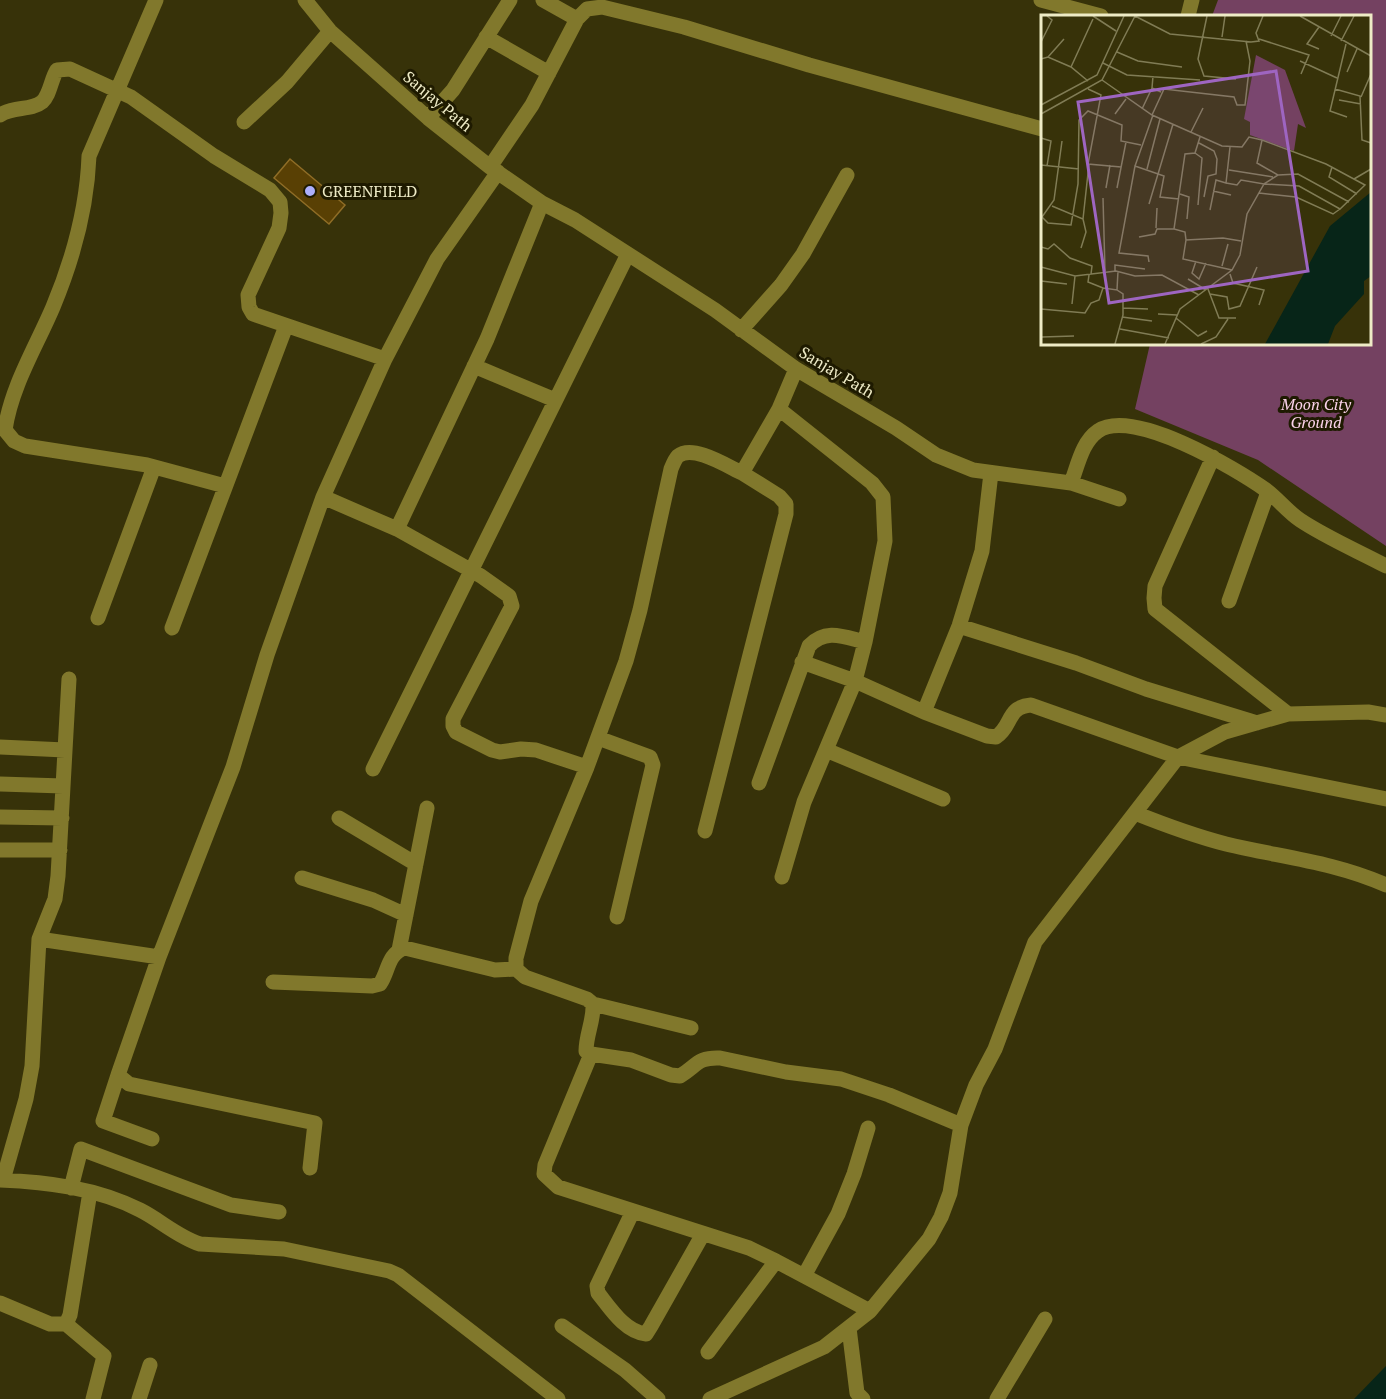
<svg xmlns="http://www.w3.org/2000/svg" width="1386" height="1399" viewBox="0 0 1386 1399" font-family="'PT Serif',serif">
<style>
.green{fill:#744161}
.water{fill:#072518}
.building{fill:#594004;stroke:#8f6d26;stroke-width:1.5}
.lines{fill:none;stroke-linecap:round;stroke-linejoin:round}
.minor{stroke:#81782c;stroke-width:15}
.poi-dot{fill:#adaffb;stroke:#1e1a00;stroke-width:2}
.labels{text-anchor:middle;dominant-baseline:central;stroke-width:6;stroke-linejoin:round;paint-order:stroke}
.street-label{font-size:16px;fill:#eeebc6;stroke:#1e1a00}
.poi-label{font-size:16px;fill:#eeebc6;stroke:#1e1a00;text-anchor:start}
.park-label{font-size:16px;font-style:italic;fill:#fcd3eb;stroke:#1e1a00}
.inset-road{fill:none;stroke:#807c55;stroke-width:1.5}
.view{fill:#9e65c1;fill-opacity:0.15;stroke:#9e65c1;stroke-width:3}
.inset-edge{fill:none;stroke:#eeebc6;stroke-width:3}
</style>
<rect width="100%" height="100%" fill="#373209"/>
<path class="green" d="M1218,0h168v546l-128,-86 -123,-51 15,-65h220v-328h-158z"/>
<path class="water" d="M1386,1366v33h-32z"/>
<path class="building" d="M290,159l55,46 -16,19 -55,-46z"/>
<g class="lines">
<path class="minor" d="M156,0l-67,156c-2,52 -16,103 -36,151 -17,40 -42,80 -48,123l9,11 11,5 122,19 78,21
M305,0l25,31 98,87 62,49 52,36 33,17 140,90 81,59 100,59 40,27 37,15 98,13c7,-18 11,-41 27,-52 35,-24 138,38 168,59 12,9 22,22 34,30 27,18 58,31 86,46
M543,0l34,19
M1041,0l60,16
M1188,16l4,-16
M486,37l63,36
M0,115c13,-9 31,-4 42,-13 8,-7 9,-23 15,-32l13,-1 61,28 83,59 56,34 10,12 1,11 -2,15 -31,67 1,12 4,7 132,45
M428,118l25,-28 57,-90
M244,122l43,-40 43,-51
M490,167l42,-62 45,-86 10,-10 15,-2 82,20 125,38 233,64
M498,172l-61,87 -52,100 -62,138 74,32 84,47 28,20 3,10 -59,113v7l3,6 36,18 8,2 21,-3 15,1 51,17
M741,330l40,-45 22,-31 44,-79
M474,366l81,34
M796,369l-17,40 -37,64c-15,-7 -49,-29 -64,-17 -3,3 -5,8 -7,13l-31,141 -14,51 -39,106 -56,134 -15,57v11l9,8 62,22 6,5c1,16 -7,31 -7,47l5,3 40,6 40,15 9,1c17,-10 17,-19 40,-18l66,14 55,7 48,16 72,30
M1071,483l48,16
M397,529l90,-190 55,-136
M1229,601l39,-109
M98,618l56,-151
M959,626l117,37 70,26 111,34
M172,628l114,-302
M802,662l53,19 10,-39
M924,712l63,24 9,1c17,-11 10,-30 35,-32l147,52 47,-25 63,-18 -133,-105 -1,-11 1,-12 58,-129
M1288,714l80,-2 18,3
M598,738l52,19 3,8 -36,152
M0,747l65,3
M826,750l117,49
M373,769l255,-515
M759,783l50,-137c17,-18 35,-9 56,-4l20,-101 -2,-44 -11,-14 -93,-74
M0,784l63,2
M1135,813c30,12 60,23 91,31 54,13 109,18 160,41
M0,817l62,1
M339,818l77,46
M705,831l81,-317v-10l-7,-8 -37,-23
M0,850h60
M782,877l22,-75 51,-121 69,31 35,-86 23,-75 9,-78
M302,878l71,22 33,15
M39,939l120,18
M399,950l28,-142
M273,982l99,4 8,-2c9,-13 7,-30 25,-36l90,22 21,-1
M593,1004l98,24
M591,1054l-46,111 -1,9 14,13 191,61 27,13 94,50
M118,1075l-15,46 49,18
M310,1168l5,-45 -186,-39 -11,-9 41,-118 74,-190 34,-112 56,-158
M0,1180c47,2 97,8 140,30 20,10 38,27 60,34l84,5 105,22 9,4 160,124
M3,1180l23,-81 6,-33 7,-127 16,-40 3,-23 11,-197
M71,1188l10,-39 150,56 48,7
M633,1211l-36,75 1,7c12,15 27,39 48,41l5,-8 52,-92
M804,1276l34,-62 16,-40 14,-46
M0,1303l50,21h16l4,-9 20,-123
M66,1324l38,32 -11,43
M562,1326l63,44 33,29
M849,1328l8,65 6,6
M708,1352l68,-91
M139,1399l11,-34
M710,1399l114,-52 46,-36 59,-72 12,-22 9,-24 11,-68 15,-40 19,-36 40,-107 143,-185 208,42
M997,1399l48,-80"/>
</g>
<circle class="poi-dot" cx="310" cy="191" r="6"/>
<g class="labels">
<g class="street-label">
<text transform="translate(438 101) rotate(40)">Sanjay Path</text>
<text transform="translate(837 372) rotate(31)">Sanjay Path</text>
</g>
<g class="poi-label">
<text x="322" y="191">GREENFIELD</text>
</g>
<g class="park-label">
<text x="1316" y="404">Moon City<tspan x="1316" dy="18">Ground</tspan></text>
</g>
</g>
<g transform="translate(1041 15)">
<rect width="330" height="330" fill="#373209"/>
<path d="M215,40l29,15 21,58 -8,-4 -4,27 -44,-16v-13l-6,-3z" fill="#744161"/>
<path d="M330,177v84l-7,5v13l-29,32 -7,18h-63l65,-118z" fill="#072518"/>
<path class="inset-road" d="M52,1l23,15M94,1l35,18 81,8 8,-1 -3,-8 7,-17M166,1l-9,43 6,17 32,3M259,1l71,40M278,12l-12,17 12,5M290,21l10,-20M181,22l3,-21M218,24l50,16 -8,19M300,26l13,-25M0,27l11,-22 -5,-4M305,29l-16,67 17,6M76,37l21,9 44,6M7,42l16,-18M0,44l7,-2 23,10 17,14M259,46l37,17M62,48l24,12 73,5M30,52l22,-48M306,57l10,-23M112,61l-1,12 9,4M61,65l50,35 70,31 20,1 7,-10 13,3 64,24 39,21 -25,24 -41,-23 -35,-2 -17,30 -7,41 -8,15 -52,39 -15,35M47,74l13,6 -13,69 33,3M294,74l25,7 2,44 9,3M320,82l10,-23M298,85l22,4M0,90l56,-30 27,-59M101,94l10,-21M0,99l61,-34 33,-64M74,99l11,-15M111,100l12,-26 70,8 3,8h8l5,-44 -4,-20M112,100l-18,51 29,10 -4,21 19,2M150,117l12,-24M159,122l-5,16 -10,1 -11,75 11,3 1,8 37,-2 18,3M0,123l10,3 -4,25M158,128l15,8 3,8 -1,15 -8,2 -4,21M154,138l7,5 -4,47M0,150l38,4M94,151l-16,87 29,3 1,6M291,152l-3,10 28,17M106,154l13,-50M188,155l44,7M237,160l20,-1 51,28M313,164l17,-10M185,168l11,2 4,-5 23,4 14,-9 -21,-12 5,-23M65,173l4,-23M76,173l9,-46M172,176l18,4M218,178l37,4 37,17 7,-5M139,179l9,3 -2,22M62,183l2,73M108,189l24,-80M11,191l31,13 3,13 -5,16M169,195l6,-30 10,3 4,-36M1,202l6,6 23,2 7,-41 1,-64 9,-9 34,14 -1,16 20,4M1,202l12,-17 8,-59M42,204l6,-55M115,213l1,-20M98,222l16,-3 2,-5h17M145,225l-3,19 49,11M0,232l7,2 6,-5 16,14 22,8 -1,8M155,246l-4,12 7,6 7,-16M181,251l6,-22M0,252l34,9 41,-5 19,5 27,-1 37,20M74,256v-6l30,4M189,259l3,9 31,7 -5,15M147,264l18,11M0,266l26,3M62,273l14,2 1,-19M167,274l11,29h17M169,279l17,3 2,12 11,-3 17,-39M31,289l3,-28M82,293l25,1M0,294l44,4 6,-10 8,-3 4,-12 -15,-6 1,-7M117,299l19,1M81,302l30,4M135,303l22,18 9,-5M79,314l49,9M1,322l32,-1M74,329l8,-29v-21l-6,-4M160,329l15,-7 12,-18"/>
<path class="view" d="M235,56l32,200 -199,32 -31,-201z"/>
<rect width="330" height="330" class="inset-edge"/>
</g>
</svg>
